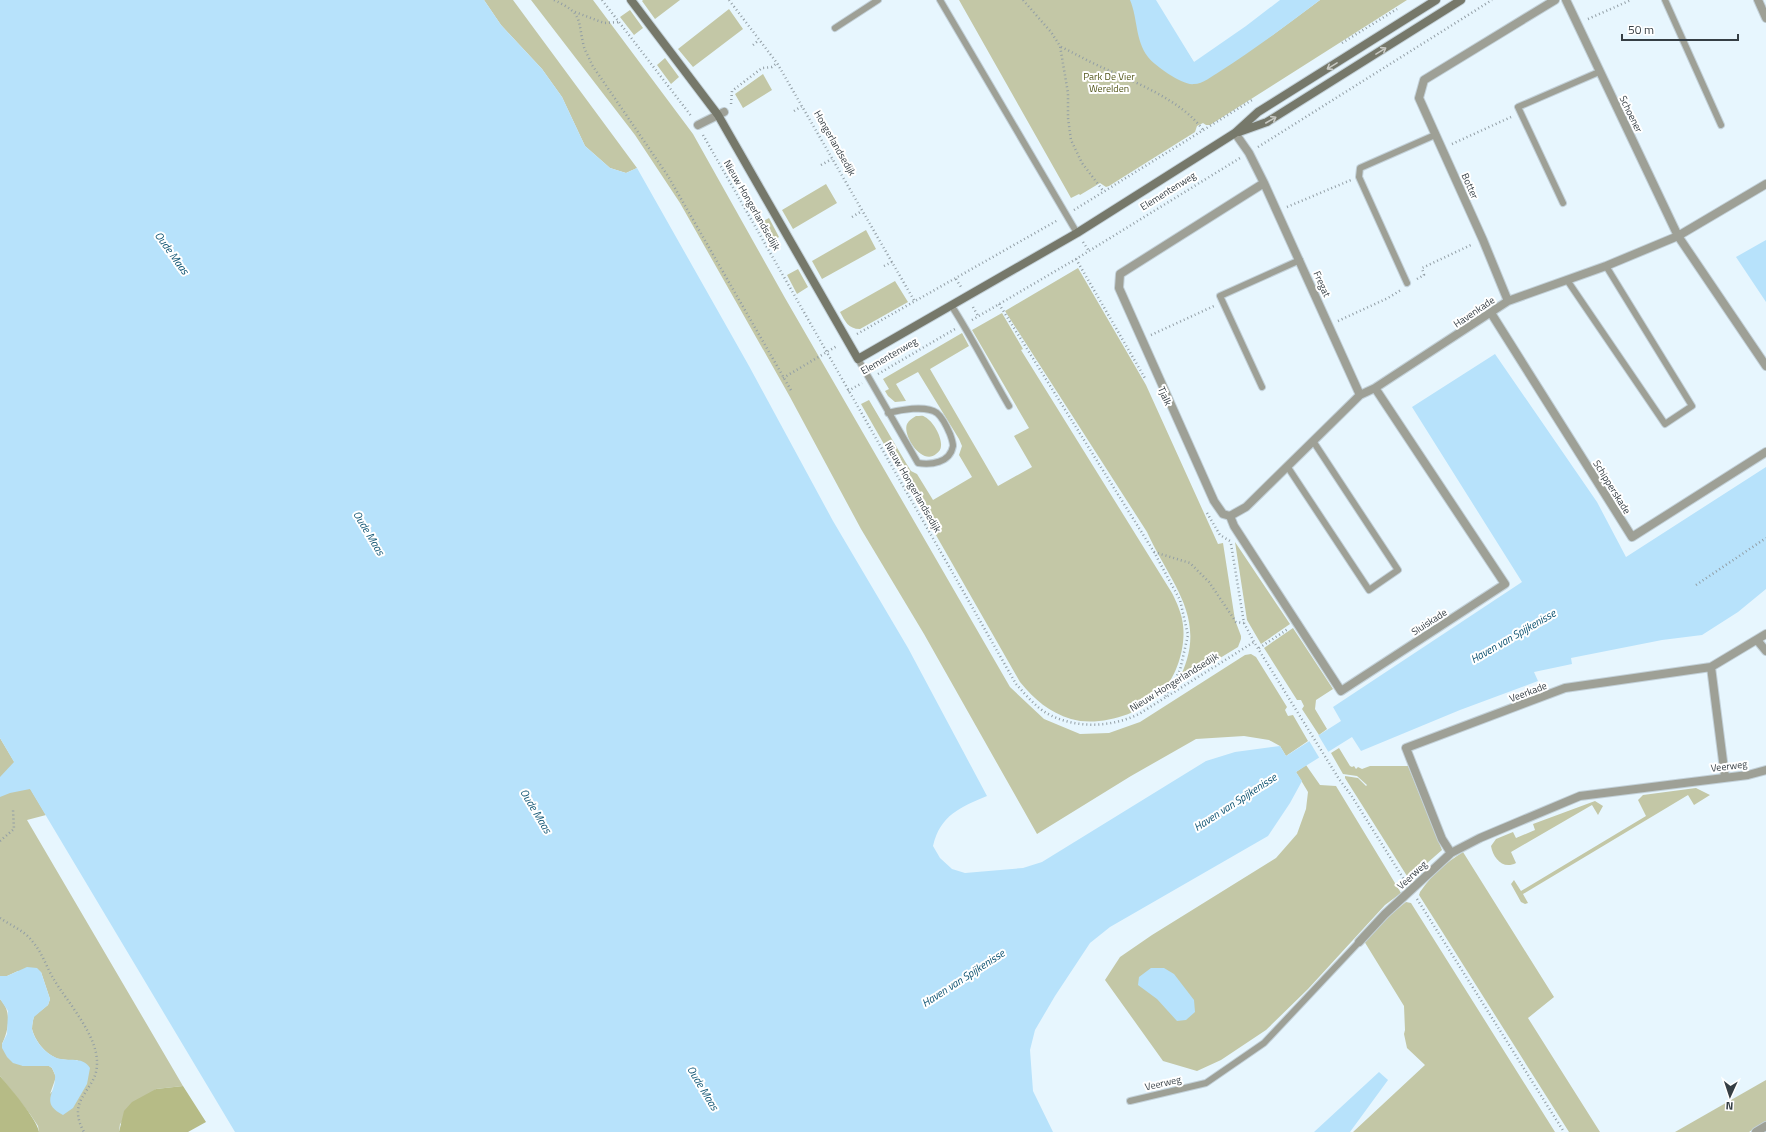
<svg xmlns="http://www.w3.org/2000/svg" width="1766" height="1132" viewBox="0 0 1766 1132" font-family="'Titillium Web',sans-serif">
<style>
.green{fill:#c3c7a6}
.forest{fill:#b6bb86}
.water{fill:#b7e2fb}
.pier{fill:#e7f6fe}
.lines{fill:none;stroke-linecap:round;stroke-linejoin:round}
.lane-casing{stroke:#c3d1d9;stroke-width:8}
.street-casing{stroke:#c3d1d9;stroke-width:10}
.secondary-casing{stroke:#c3d1d9;stroke-width:10}
.path{stroke:#929ea5;stroke-width:2.5;stroke-dasharray:1 3;stroke-linecap:butt}
.lane{stroke:#9ea096;stroke-width:6}
.street{stroke:#9ea096;stroke-width:8}
.secondary{stroke:#76786a;stroke-width:8}
.oneway{stroke:#c8c9c3}
.labels{text-anchor:middle;dominant-baseline:central;stroke-width:4;stroke-linejoin:round;paint-order:stroke}
.park-label{font-size:10px;fill:#52561a;stroke:#fff}
.street-label{font-size:10px;fill:#353e44;stroke:#fff}
.water-label{font-size:11px;font-style:italic;fill:#0b5170;stroke:#fff}
</style>
<rect width="100%" height="100%" fill="#e7f6fe"/>
<path class="green" d="M484,0h29l124,168 -11,5 -16,-5 -25,-22 -23,-49 -20,-28 -41,-44z
M531,0h62l100,134 92,164 225,389 34,32 36,15 29,-1 31,-11 105,-67 6,-1 5,3 31,50 -2,3 3,6 5,-1 15,26 -22,15 -6,-10 -11,-6 -25,-4 -48,3 -65,37 -94,58 -113,-200 -63,-105 -71,-132 -110,-194 -45,-68z
M643,0h37l-25,19 -13,-18z
M959,0h195l51,80 69,-46 46,-34h87l-197,125h-4l-3,-2 -6,3 -2,6 -86,54 -3,1 -6,-4 -20,12 -1,-1 -8,4z
M729,9l14,20 -50,38 -15,-18z
M630,10l13,18 -9,7 -14,-18z
M665,58l14,19 -8,7 -14,-19z
M763,74l9,16 -29,18 -8,-14z
M826,184l11,19 -44,26 -11,-19z
M769,218l10,19 -10,6 -11,-19z
M866,230l10,19 -54,30 -10,-18z
M1078,268l68,117 72,159 5,-1 12,77 6,16v3l-3,8 -62,38c36,-64 -4,-98 -29,-153l-142,-221z
M798,269l10,18 -11,7 -10,-19z
M895,281l13,21 -48,27c-12,0 -15,-8 -20,-17z
M1002,313l21,36 -2,1 151,243c5,10 10,21 11,32 3,23 -7,54 -24,70 -20,20 -61,32 -88,24 -22,-7 -36,-19 -51,-37l-159,-278 8,-4 37,63 5,8 6,3 16,26 39,-23 -13,-22 3,-9 -3,-7 -41,-67 -22,12 10,17 -11,1 -7,-6 -3,-5 4,-2 -6,-10 79,-46 7,13 -39,23 68,117 34,-19 -18,-31 15,-8 -57,-98z
M916,416c4,0 7,-1 9,1 8,4 17,20 16,29 0,3 -2,6 -5,8 -14,12 -34,-19 -29,-30 2,-4 6,-6 9,-8z
M1235,542l55,82 -29,20 -14,-24z
M1293,628l40,61 -17,11 -1,9 12,20 -8,6 -17,-26 2,-3 -3,-6h-4l-33,-52z
M0,738l46,77 -19,5 156,266 -27,3 -36,35 -1,8h-80l-1,-6 -8,-12 -30,-38v-77c12,12 9,31 2,45l21,22h26l3,2 4,9 -6,17 28,-34c-6,0 -13,0 -19,-1 -13,-4 -24,-18 -27,-30 0,-4 1,-9 2,-13l14,-11 2,-6 -9,-27 -23,-1 -11,5h-7z
M1339,748l11,18 2,1 2,-1 2,3 2,-2 4,2 8,-3h38l34,84 -24,21 -11,5 -62,-98v-2l13,2 8,8 1,-1 -10,-9 -14,-2 -12,-21z
M1306,765l14,20 16,1 65,107 -16,12 -77,84 -42,41 -45,30 -24,11 -34,-10 -58,-81 15,-23 32,-22 124,-77 21,-24 9,-25 2,-17 -12,-20z
M1696,788l14,7 -16,10 -6,-10 -165,99 5,9 -3,1 -4,-2 -10,-18 3,-4 7,11 125,-75 -8,-16 5,-5z
M1595,801l8,5 -5,9 -6,-10 -81,47 5,11c-13,7 -23,-5 -25,-17l5,-7 17,-7 3,6 19,-8 -2,-6z
M1463,852l91,145 -26,21 72,114h-31l-150,-237 1,-3c13,-18 24,-28 43,-40z
M1406,902l5,1 144,229h-202l72,-67 -18,-17 -3,-14 1,-4 -1,-24 -40,-65 21,-22z
M1766,1080v41l-17,11h-74z"/>
<path class="forest" d="M0,1076c10,12 37,43 39,56h-39z
M183,1086l23,36 -18,10h-69l5,-21 8,-9 24,-13z"/>
<path class="water" d="M0,0h484l17,25 41,44 20,28 23,49 25,22 16,5 11,-5 112,198 84,155 75,127 79,148c-26,11 -47,19 -54,50l7,12 12,11 13,4 58,-5 19,-6 164,-101 29,-9 45,-6 6,10 55,-35 -8,-14 189,-125 -110,-175 83,-53 102,148 29,55 140,-90v122l-28,23 -36,23 -40,5 -91,18 1,6 -38,8 4,9 -78,29 -99,41 -9,-14 -56,35 6,9 -12,22 -22,33 -158,91 -20,16 -35,53 -20,34 -5,20 3,41 20,41h-818l-205,-343 -20,4 -10,4v-20l14,-15 -14,-24z
M1130,0h26l38,62 52,-36 34,-26h40c-33,25 -66,50 -101,72 -7,4 -16,12 -25,12 -11,2 -39,-18 -46,-27 -13,-17 -10,-38 -18,-57z
M1766,240v62l-30,-45z
M27,967l10,1 4,4 9,27 -2,6 -14,12c-1,3 -2,8 -2,12 3,13 16,28 29,30 11,2 22,-2 29,9l-3,16 -14,24 -10,7c-23,-12 -8,-21 -8,-37 1,-3 -2,-7 -3,-10l-3,-2h-26l-10,-3 -6,-6 -5,-9v-4l5,-10 1,-23 -8,-12v-23h7z
M1151,968h13l10,6 20,26 1,12 -9,8 -9,1 -20,-22 -19,-14 1,-8z
M1379,1072l9,8 -38,52h-36z"/>
<path class="pier" d="M1317,733l12,20 -9,6 -12,-20z"/>
<g class="lines">
<g class="lane-casing">
<path id="lane" d="M940,0l137,233
M1665,0l56,125
M835,28l43,-28
M1563,203l-45,-96 81,-35
M1567,280l98,144 27,-18 -86,-140
M1407,283l-48,-106 1,-9 75,-33
M951,305c21,32 38,67 58,101
M858,359l60,104c13,2 32,0 35,-17 0,-4 -2,-9 -3,-12 -3,-7 -7,-16 -13,-21 -11,-8 -37,-3 -49,0
M1262,387l-42,-91 80,-36
M1287,466l82,124 29,-20 -85,-129
M1130,1101l76,-18 58,-40 95,-101"/>
</g>
<g class="street-casing">
<path id="street" d="M1566,0l112,236 88,130
M1758,0l8,18
M698,125l26,-13
M1235,133l14,20 15,30 96,212
M1508,301l-25,-61 -64,-142 5,-18 131,-80
M1491,313l141,224 134,-85
M1230,516l4,10 107,165 164,-107 -130,-196
M1230,516l16,-9 114,-112 15,-7 133,-87 98,-35 72,-30 88,-52
M1230,516l-7,-2 -9,-13 -95,-213 1,-14 144,-91
M1757,640l9,11
M1711,667l14,110
M1451,853l-9,-14 -36,-91 159,-60 146,-21 55,-33
M1359,942l26,-28 66,-61 29,-15 100,-42 168,-21 18,-5
M1756,1132l10,-6"/>
</g>
<g class="secondary-casing">
<path id="secondary" d="M631,0l87,115 140,244 219,-126 158,-100 23,-21 178,-112
M1239,132l28,-10 194,-122"/>
</g>
<path class="path" d="M554,0c30,14 23,19 30,47 2,6 6,12 8,18l76,111 124,216
M602,0l90,117
M729,0l48,63 138,239
M1023,0l28,32 9,14 8,47v25l3,22 11,23 22,29
M575,12l29,11 15,-1
M1588,19l43,-19
M1342,43l55,-34
M753,45l6,-5
M1061,47c13,6 25,13 38,19 33,15 83,34 104,64
M731,104l1,-13 30,-23 10,-1 5,-4
M794,111l8,-5
M703,135l313,549c10,11 20,24 34,31 28,14 62,12 89,-1l115,-72
M1452,144l59,-27
M1258,147l234,-147
M821,165l11,-6
M1287,207l64,-27
M1074,210l178,-110
M852,217l10,-6
M1083,242l6,9
M1076,259l70,121
M884,266l8,-4
M956,279l5,8
M1417,279l7,-4 -2,-7 51,-24
M999,304l155,248 26,48 8,35 -8,35 -15,27
M973,307l5,9
M972,320l104,-61 164,-101
M1338,321l50,-23 13,-8
M857,334l201,-114
M1151,335l63,-29
M878,374l77,-45
M783,378l54,-32
M848,391l14,-8
M1207,513l13,22 10,6
M1231,544l13,79 10,19 85,137 12,16 54,86
M1154,552l36,11 19,19 27,40 8,1
M1696,585l70,-47
M1259,648l29,-19
M0,841l14,-12 -1,-19
M1417,899l147,233
M0,918c10,7 25,13 32,23 10,11 14,25 21,37 14,24 45,57 44,86 0,27 -32,34 -13,68"/>
<use href="#lane" class="lane"/>
<use href="#street" class="street"/>
<use href="#secondary" class="secondary"/>
</g>
<defs><path id="oneway-shaft" d="M-6 0H5M1.5-3L5.5 0L1.5 3" fill="none" stroke-width="1.6" stroke-linecap="round" stroke-linejoin="round"/></defs>
<g class="oneway">
<use href="#oneway-shaft" transform="translate(1381 51) rotate(-32)"/>
<use href="#oneway-shaft" transform="translate(1332 66) rotate(148)"/>
<use href="#oneway-shaft" transform="translate(1271 120) rotate(-30)"/>
</g>
<g class="labels">
<g class="park-label">
<text x="1109" y="76">Park De Vier<tspan x="1109" dy="12">Werelden</tspan></text>
</g>
<g class="street-label">
<text transform="translate(1631 114) rotate(64)">Schoener</text>
<text transform="translate(835 143) rotate(60)">Hongerlandsedijk</text>
<text transform="translate(1470 186) rotate(66)">Botter</text>
<text transform="translate(1168 191) rotate(-32)">Elementenweg</text>
<text transform="translate(752 205) rotate(60)">Nieuw Hongerlandsedijk</text>
<text transform="translate(1322 284) rotate(66)">Fregat</text>
<text transform="translate(1474 312) rotate(-34)">Havenkade</text>
<text transform="translate(889 356) rotate(-30)">Elementenweg</text>
<text transform="translate(1165 396) rotate(66)">Tjalk</text>
<text transform="translate(913 487) rotate(60)">Nieuw Hongerlandsedijk</text>
<text transform="translate(1612 487) rotate(58)">Schipperskade</text>
<text transform="translate(1429 622) rotate(-33)">Sluiskade</text>
<text transform="translate(1174 682) rotate(-32)">Nieuw Hongerlandsedijk</text>
<text transform="translate(1528 692) rotate(-21)">Veerkade</text>
<text transform="translate(1729 766) rotate(-7)">Veerweg</text>
<text transform="translate(1412 875) rotate(-43)">Veerweg</text>
<text transform="translate(1163 1083) rotate(-13)">Veerweg</text>
</g>
<g class="water-label">
<text transform="translate(172 253) rotate(54)">Oude Maas</text>
<text transform="translate(369 533) rotate(59)">Oude Maas</text>
<text transform="translate(1513 636) rotate(-30)">Haven van Spijkenisse</text>
<text transform="translate(1235 802) rotate(-33)">Haven van Spijkenisse</text>
<text transform="translate(536 811) rotate(59)">Oude Maas</text>
<text transform="translate(963 978) rotate(-33)">Haven van Spijkenisse</text>
<text transform="translate(703 1088) rotate(59)">Oude Maas</text>
</g>
</g>
<g transform="translate(1730 1096) rotate(183)" stroke="#ffffff" stroke-width="3" paint-order="stroke">
<path d="M0-3L7 15L0 10L-7 15Z" fill="#353e44"/>
<text y="-6" font-size="11" font-weight="bold" text-anchor="middle" fill="#353e44">N</text>
</g>
<path d="M1622 34v6h116v-6" fill="none" stroke="#353e44" stroke-width="2"/>
<text x="1628" y="34" font-size="12" fill="#353e44" stroke="#ffffff" stroke-width="3" paint-order="stroke">50 m</text>
</svg>
